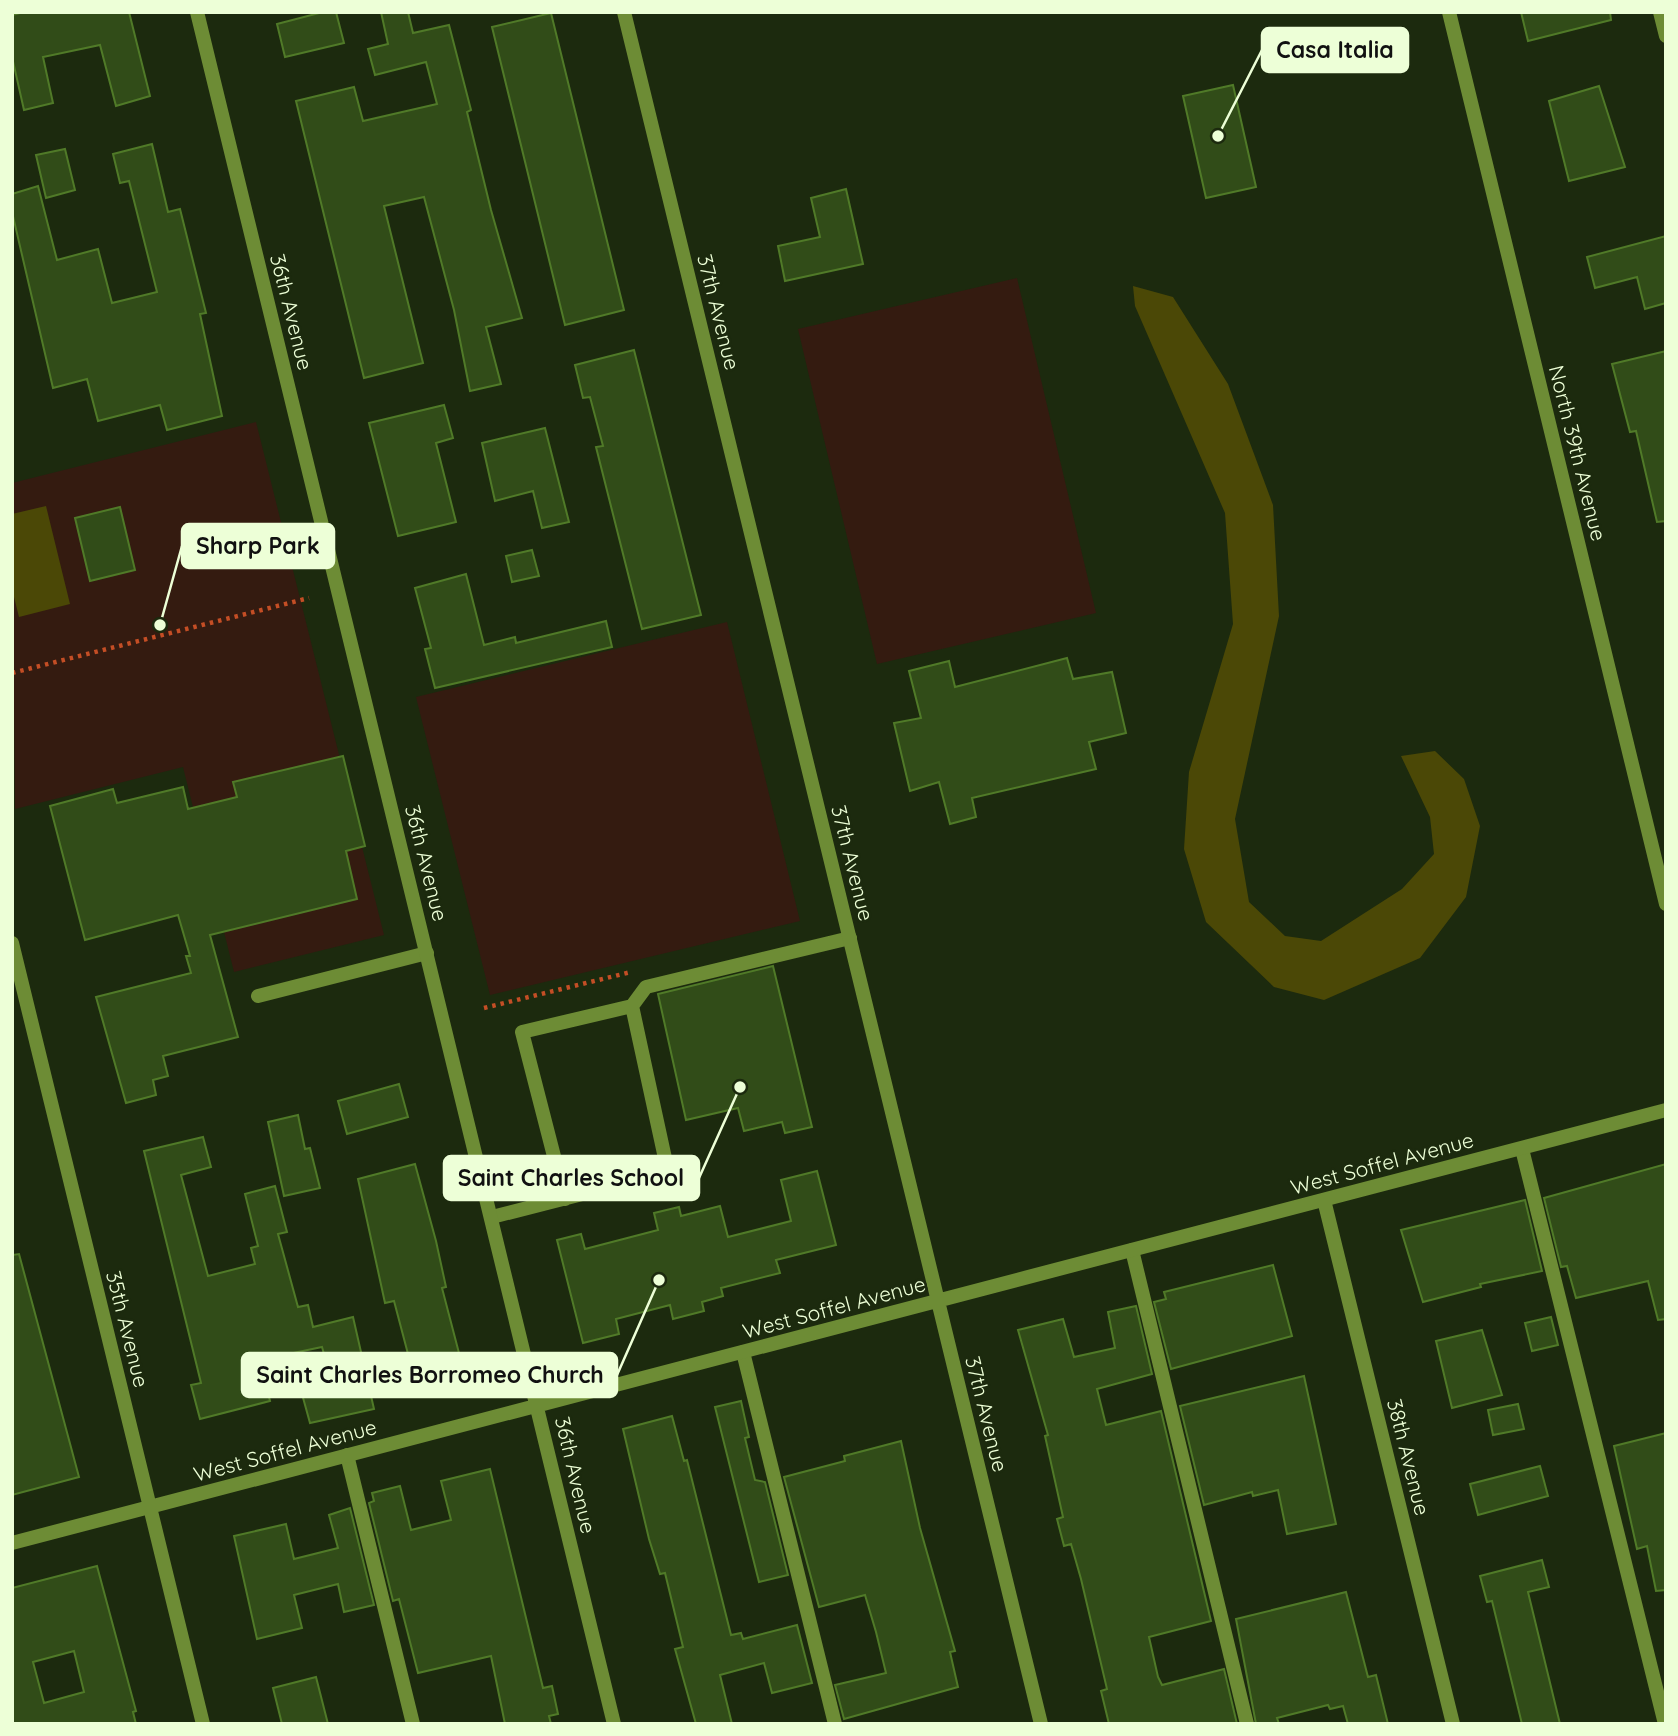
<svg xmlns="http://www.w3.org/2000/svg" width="1678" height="1736" viewBox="0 0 1678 1736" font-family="Quicksand,sans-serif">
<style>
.green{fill:#341b10}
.water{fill:#4b4806}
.building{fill:#314c18;stroke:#507a28;stroke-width:2;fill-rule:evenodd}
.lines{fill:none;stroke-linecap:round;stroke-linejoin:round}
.path{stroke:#c44e25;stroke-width:4.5;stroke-dasharray:3.5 5;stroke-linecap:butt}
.service{stroke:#6d8c35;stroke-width:14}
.minor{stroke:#6d8c35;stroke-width:14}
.labels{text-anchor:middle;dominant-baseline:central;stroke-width:5;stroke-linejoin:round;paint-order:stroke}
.street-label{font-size:21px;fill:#edffd7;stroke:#1c2a0e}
.leader{fill:none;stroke:#edffd7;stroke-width:2.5}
.callout-dot{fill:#edffd7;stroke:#1c2a0e;stroke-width:2.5}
.callout{fill:#edffd7;stroke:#edffd7;stroke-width:2.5}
.callout-label{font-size:23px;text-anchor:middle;font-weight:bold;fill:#111}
</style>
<rect width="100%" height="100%" fill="#1c2a0e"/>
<path class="green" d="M1017,278l79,335 -219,51 -79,-335z
M256,422l128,513 -150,37 -51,-205 -168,42 -3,-326z
M727,622l73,299 -310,74 -74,-298z"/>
<path class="water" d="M1133,286l40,11 55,87 45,121 6,111 -44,203 14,83 36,34 36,5 81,-52 32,-35 -4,-37 -29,-61 34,-5 29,28 16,47 -14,71 -46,61 -96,42 -50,-13 -68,-65 -22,-73 5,-77 44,-148 -8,-111 -90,-207z
M46,506l24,98 -51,13 -7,-28v-75z"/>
<path class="building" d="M24,12h105l21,84 -34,10 -16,-61 -57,12 10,46 -29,7 -12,-53v-42z
M323,12h13l8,31 -59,14 -8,-33z
M381,12h27l5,21 36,-8 22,85 -4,2 24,98 31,108 -36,9 15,57 -31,7 -16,-81 -30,-113 -40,9 39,157 -59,15 -68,-277 58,-14 9,34 74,-17 -11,-42 -51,13 -7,-26 20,-5z
M1521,12h89l1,8 -83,21z
M551,13l73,297 -59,15 -73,-298z
M1233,85l23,102 -50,11 -23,-102z
M1599,86l26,81 -56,14 -20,-80z
M152,144l16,68 12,-3 26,104 -6,1 22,102 -55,14 -7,-25 -62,16 -11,-42 -34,9 -41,-176v-18l26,-8 19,74 41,-11 14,54 45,-11 -28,-111 -9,2 -7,-29z
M65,149l10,41 -29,8 -10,-43z
M846,189l17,75 -78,17 -7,-35 42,-9 -9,-39z
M1666,236v67l-21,6 -8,-32 -42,11 -8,-31z
M634,350l67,265 -59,14 -46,-182 7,-1 -13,-49 -7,1 -8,-33z
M1666,351v170l-9,1 -21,-91 -6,1 -18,-68z
M444,405l9,33 -17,5 20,79 -58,14 -29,-113z
M545,428l24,94 -27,6 -9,-37 -38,10 -13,-58z
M120,507l15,63 -45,11 -15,-63z
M532,550l7,26 -27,6 -6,-26z
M466,574l18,71 31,-8 1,6 90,-22 6,26 -177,41 -10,-39 6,-1 -16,-60z
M1067,658l6,21 39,-7 14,61 -37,9 7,27 -124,29 4,19 -26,7 -11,-42 -29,9 -16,-68 27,-5 -12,-47 40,-10 6,26z
M343,756l22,90 -19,5 11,48 -147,36 28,102 -75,19 5,20 -15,4 3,15 -30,8 -30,-106 95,-24 -5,-17h4l-12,-41 -93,25 -35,-134 63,-17 4,14 66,-16 5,22 49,-12 -4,-15z
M773,966l39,161 -27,6 -3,-11 -38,9 -6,-23 -52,12 -28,-126z
M399,1084l9,33 -61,17 -9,-33z
M298,1115l7,34 5,-1 10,40 -36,8 -16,-74z
M203,1137l8,30 -30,8 27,101 47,-12 -4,-16 7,-2 -13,-52 30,-8 12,46 -9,2 20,73 10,-2 5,22 40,-10 21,92 -64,14 -8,-29 31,-8 -11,-39 -62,13 10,41 -70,18 -9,-34 10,-2 -57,-232z
M415,1164l21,77 10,46 -4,1 23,88 -48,12 -23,-87 -9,2 -27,-124z
M1666,1164v155l-8,1 -10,-39 -72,17 -9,-32 -6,1 -17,-69z
M817,1171l19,74 -60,15 4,13 -59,15 2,8 -21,6 2,9 -31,8 -3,-14 -54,14 3,15 -36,9 -26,-103 24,-6 4,15 73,-19 -4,-17 25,-6 2,9 39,-10 8,31 63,-16 -10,-41z
M1525,1200l17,71 -62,13 1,3 -58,15 -22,-72z
M19,1254l60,223 -67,18v-240z
M1273,1265l19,71 -121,33 -17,-67 12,-3 -2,-7z
M1136,1306l16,68 -55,15 9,36 55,-14 50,210 -62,16 9,40 4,8 62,-16 13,55h-128l-8,-33 6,-2 -26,-110 -10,-35 -7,2 -7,-27 6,-2 -18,-81 3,-1 -30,-105 45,-11 11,38 41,-9 -7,-36z
M1551,1317l7,28 -26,6 -7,-28z
M1482,1330l20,65 -50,13 -16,-67z
M1304,1376l32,148 -49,10 -9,-44 -25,6 -1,-4 -48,13 -24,-99z
M741,1401l8,36 -4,1 10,42 10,2 23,93 -29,7 -44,-175z
M1518,1404l6,25 -31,6 -5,-25z
M672,1416l12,45 3,-1 44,175 10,-2 2,6 54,-14 15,58 -40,10 -8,-30 -44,12 12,49h-36l-21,-75 8,-2 -18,-74 -5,1 -11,-35 -26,-110z
M1666,1433v157l-10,1 -9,-45 -10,3 -23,-103z
M901,1441l19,87 35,123 -5,1 8,35 -114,32 -9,-34 51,-12 -10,-41 -11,-37 -46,12 -35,-130 61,-16 -1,-5z
M1540,1466l8,30 -70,19 -8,-31z
M490,1469l53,219 9,-2 6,28 -9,2 2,8h-46l-14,-68 -73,17 -19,-74 -6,2 -24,-98 5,-2 -2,-8 28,-7 11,44 40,-10 -10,-39z
M350,1508l24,97 -30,7 -6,-28 -44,11 8,33 -45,11 -23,-103 52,-12 8,35 44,-11 -9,-33z
M1542,1560l7,27 -21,5 32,132h-38l-30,-123 -5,1 -7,-26z
M97,1566l39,145 -3,1 3,12h-124v-136zM74,1651l10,41 -40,11 -11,-41z
M1346,1592l22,85 8,-2 12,49h-40l-5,-18 -13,3 -2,-4 -51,13 2,6h-23l-20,-105z
M316,1677l12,47h-46l-9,-36z"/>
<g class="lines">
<path class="path" d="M12,673l297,-75
M484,1008l147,-36"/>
<path class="service" d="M1660,12l6,24
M258,996l169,-43
M1522,1149l143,575
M565,1199l-43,-167 110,-26 14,-19 204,-49
M492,1217l176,-45 -36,-166
M1132,1250l115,474
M743,1352l92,372
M347,1455l66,269"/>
<path class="minor" d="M197,12l417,1712
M624,12l417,1712
M1449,12l217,892
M12,943l191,781
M1324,1200l129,524
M12,1543l1654,-433"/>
</g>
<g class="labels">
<g class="street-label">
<text transform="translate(292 312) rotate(76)">36th Avenue</text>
<text transform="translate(719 312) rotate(76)">37th Avenue</text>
<text transform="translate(1578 453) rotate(76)">North 39th Avenue</text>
<text transform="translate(427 863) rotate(76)">36th Avenue</text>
<text transform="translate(853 863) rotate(76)">37th Avenue</text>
<text transform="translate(1382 1163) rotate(-15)">West Soffel Avenue</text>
<text transform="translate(834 1307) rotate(-15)">West Soffel Avenue</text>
<text transform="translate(128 1329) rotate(76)">35th Avenue</text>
<text transform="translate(987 1414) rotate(76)">37th Avenue</text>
<text transform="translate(285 1450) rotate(-15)">West Soffel Avenue</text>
<text transform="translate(1409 1457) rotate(76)">38th Avenue</text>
<text transform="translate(576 1475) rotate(77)">36th Avenue</text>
</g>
</g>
<path class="leader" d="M1218 136L1262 50M160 625L182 546M740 1087L699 1178M659 1280L617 1375"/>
<g class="callout-dot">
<circle cx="1218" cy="136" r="7"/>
<circle cx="160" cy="625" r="7"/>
<circle cx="740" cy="1087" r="7"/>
<circle cx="659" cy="1280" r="7"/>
</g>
<g class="callout">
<rect x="1262" y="28" width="146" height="44" rx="7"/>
<rect x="182" y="524" width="152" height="44" rx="7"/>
<rect x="444" y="1156" width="255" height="44" rx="7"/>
<rect x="242" y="1353" width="375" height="44" rx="7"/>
</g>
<g class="callout-label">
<text x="1335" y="58">Casa Italia</text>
<text x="258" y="554">Sharp Park</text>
<text x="571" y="1186">Saint Charles School</text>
<text x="430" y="1383">Saint Charles Borromeo Church</text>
</g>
<rect width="1678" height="1736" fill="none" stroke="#edffd7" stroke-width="28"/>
</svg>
